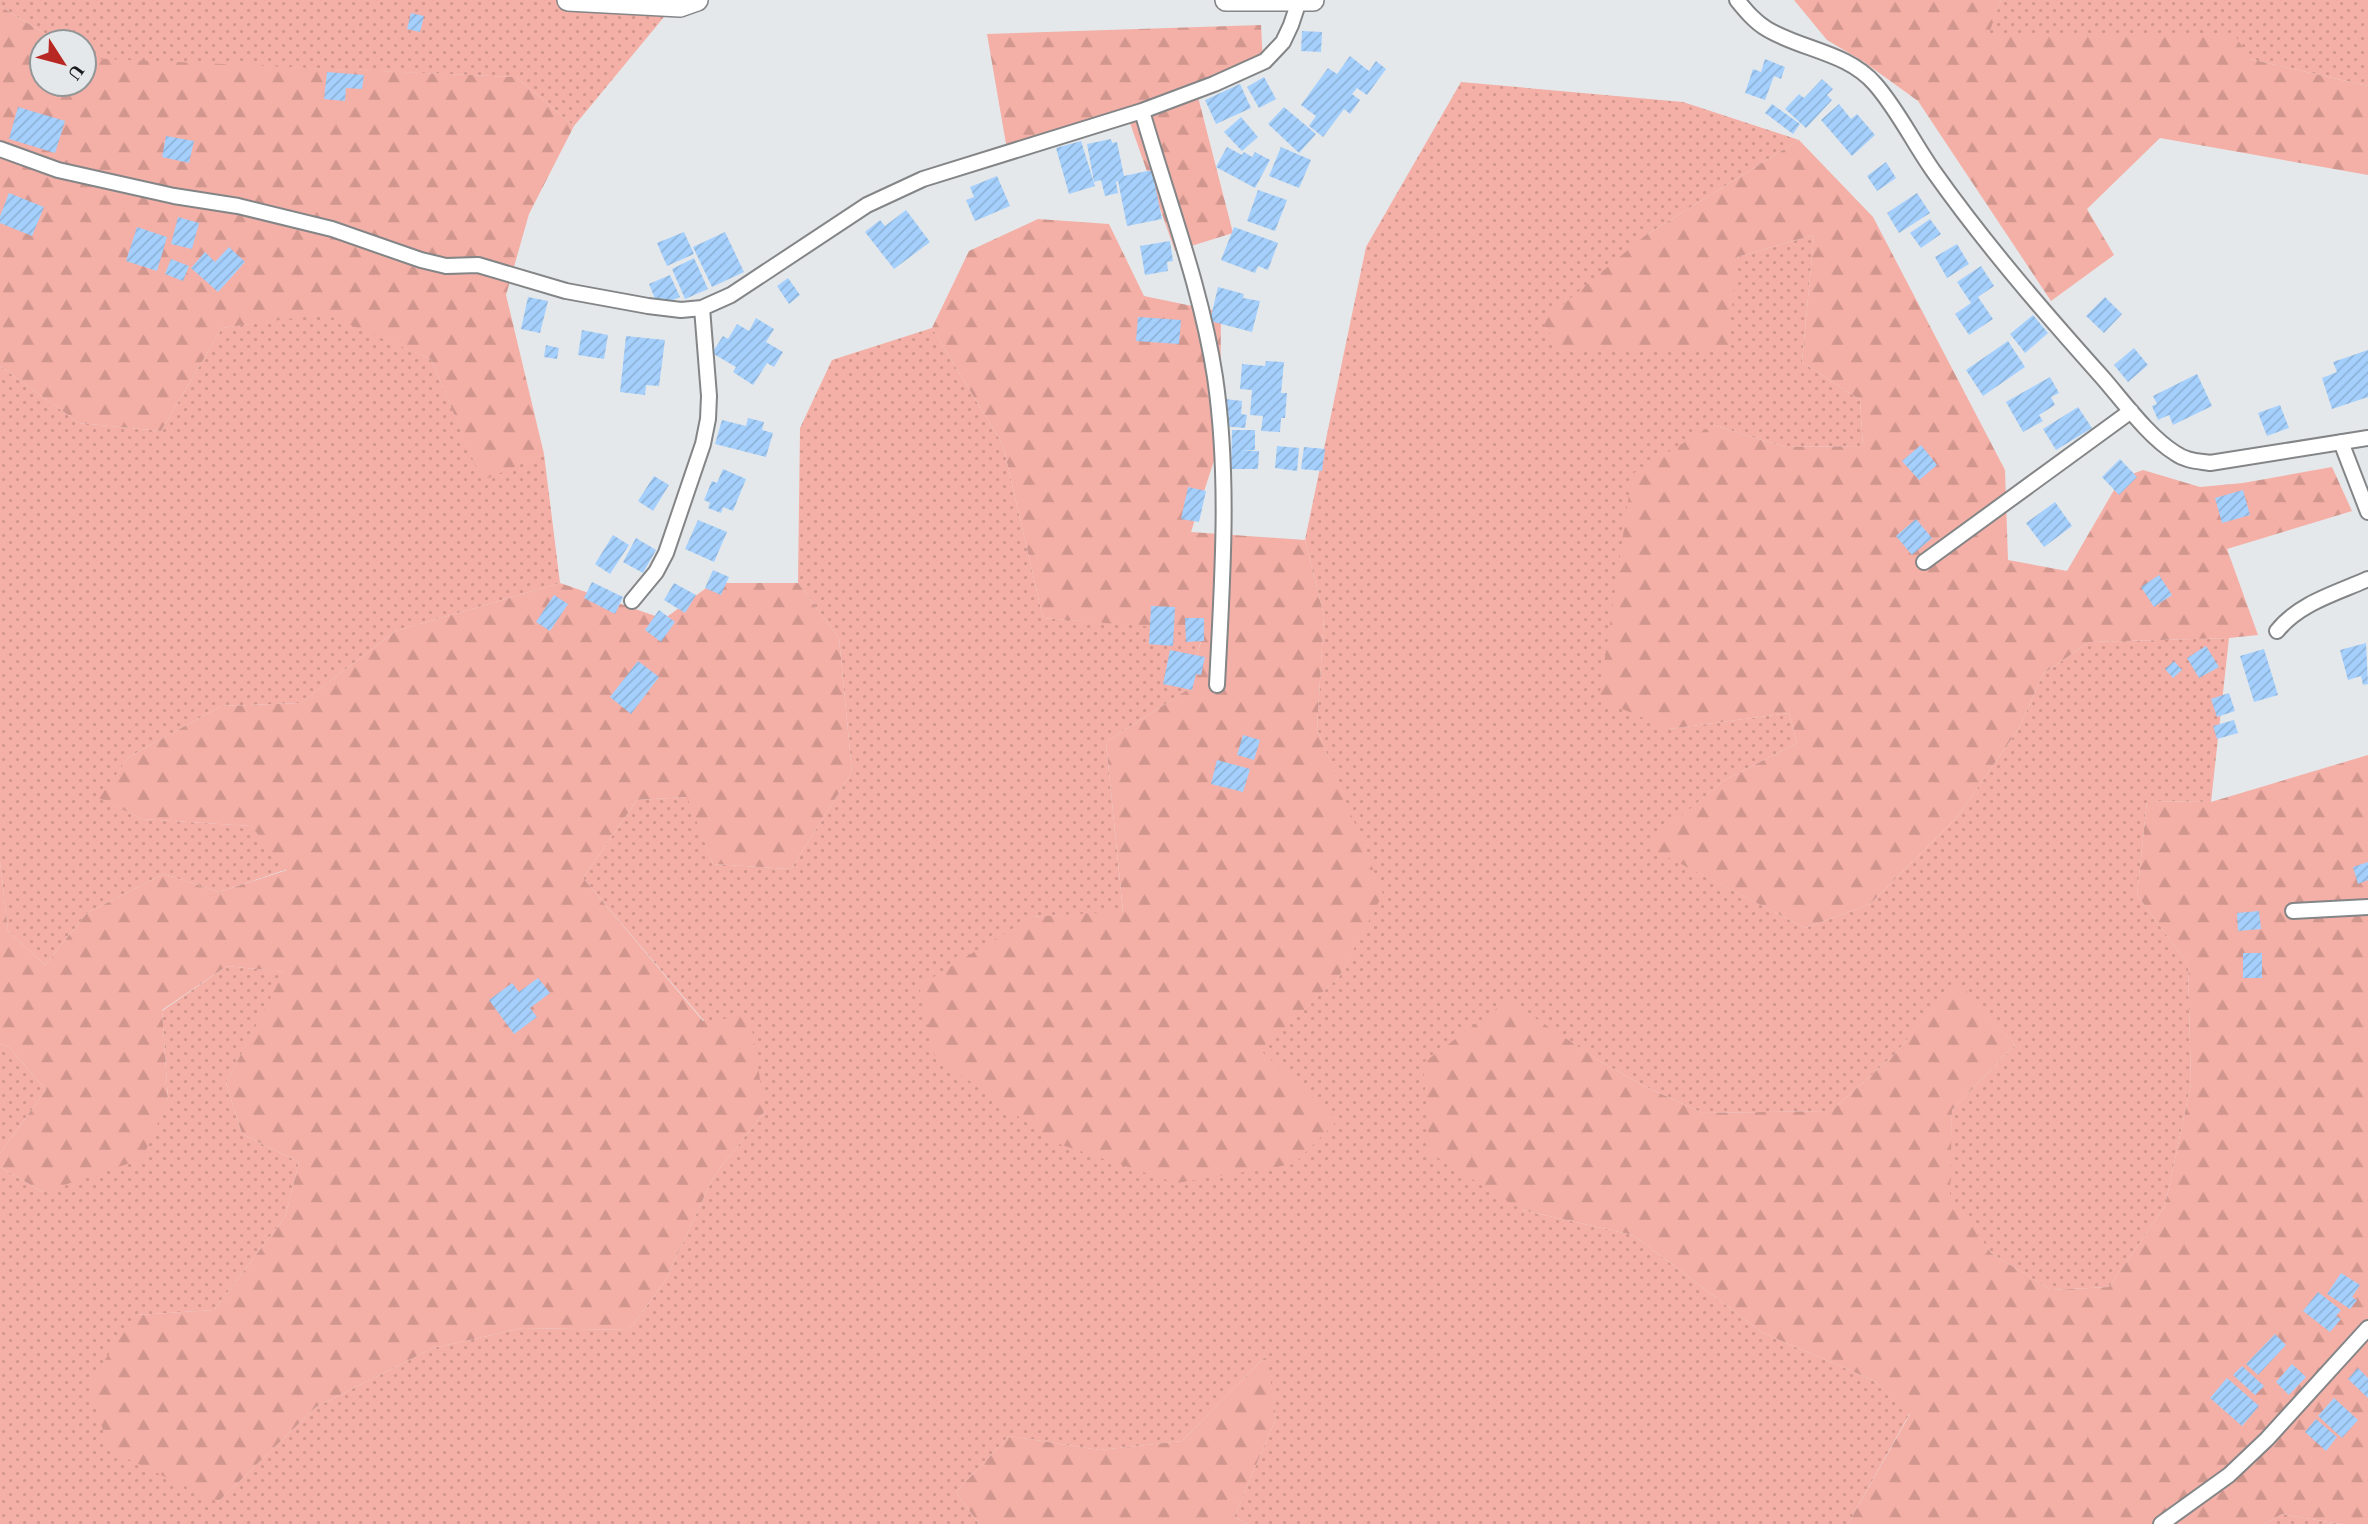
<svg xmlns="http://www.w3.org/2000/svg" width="2368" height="1524" viewBox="0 0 2368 1524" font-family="'Times New Roman',serif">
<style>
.grass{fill:url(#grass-dots)}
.forest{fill:url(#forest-firs)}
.building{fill:url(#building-hatch)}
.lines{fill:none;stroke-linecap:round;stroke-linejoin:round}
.minor-casing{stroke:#838587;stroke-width:18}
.secondary-casing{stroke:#838587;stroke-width:24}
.minor{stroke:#fff;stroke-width:14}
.secondary{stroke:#fff;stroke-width:21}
</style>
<defs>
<pattern id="grass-dots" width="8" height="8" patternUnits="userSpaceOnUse" patternTransform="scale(1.75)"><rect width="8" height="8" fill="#f4afa6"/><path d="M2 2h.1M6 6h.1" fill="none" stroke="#d1968e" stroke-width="1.8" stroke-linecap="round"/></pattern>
<pattern id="forest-firs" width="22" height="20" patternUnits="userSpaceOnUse" patternTransform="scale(1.75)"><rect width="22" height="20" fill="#f4afa6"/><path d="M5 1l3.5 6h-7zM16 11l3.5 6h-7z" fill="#d1968e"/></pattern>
<pattern id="building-hatch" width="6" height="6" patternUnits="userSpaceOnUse" patternTransform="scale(1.75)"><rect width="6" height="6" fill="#a5d0fd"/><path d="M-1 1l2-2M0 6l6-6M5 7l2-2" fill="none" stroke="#8db2d8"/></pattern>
</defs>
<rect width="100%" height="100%" fill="#e5e8ea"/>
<path class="grass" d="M0,0h678l-104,126 -58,-49 -429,-18 -3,-1v-16h-26l-58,-36z
M2001,0h367v86l-118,-27 -262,-26z
M1461,82l222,20 116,38 -153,95 91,22 77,-22 -12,127 58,38 3,46 -78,1 -72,-22 -44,304 120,-16 8,30 -74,38 -76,65 158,82 65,-24 88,-88 61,-88 24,-54 46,-32 140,-4 -18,164 -64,-1 -10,94 51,69 3,120 -26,122 -56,81 -58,3 -60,-37 -42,-59 3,-84 63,-65 -59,-65 -60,73 -65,58 -128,2 -59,-27 -41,-23 -95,-62 14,209 111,25 130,98 112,48 35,32 -62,111h-600l-14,-7 42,-99 -10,-62 -84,85 -82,9 -91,-14 -53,56 23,32h-979v-357l43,25 125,-92 -6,-89 65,-45 58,6 -59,111 16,51 57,28 -14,55 -71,93 -78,5 82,187 98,-95 117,-59 90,-20 106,2 36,-49 49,-105 51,-65 -61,-90 -121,-143 54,-78 51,-3 25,67 78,5 61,-97 -13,-134 -41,-55 2,-155 32,-68 100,-32 71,117 40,173 161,12 -17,60 -81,52 17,170 -92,5 307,204 -79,-71 80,-73 43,-83 -65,-165 7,-113 -19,-76 61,-293z
M324,313l107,46 51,121 62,-26 16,129 -164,48 -95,72 -80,3 -92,51 -29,41 42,21 109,7 37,43 -69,23 -55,-18 -77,39 -42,52 -37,-34 -8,-70v-495l79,57 82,8 61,-103z
M0,1044l9,3 37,43 -46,63z
M2282,1514l58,10h-75z"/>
<path class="forest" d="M1794,0h207l-12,33 245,1 16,25 118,27v89l-208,-37 -73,71 27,46 -63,46 -133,-200 -54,-39 -37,-22z
M0,6l58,36h-16v42h42v-26l432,19 58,49 -45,88 -23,81 38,159 -62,27 -51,-122 -107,-45 -102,14 -61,103 -82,-8 -79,-57z
M1261,25l2,39 -66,29 36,140 -58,18 -45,-128 -124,21 -19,-110z
M1799,140l74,77 132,253 3,90 59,11 54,-93 22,-8 57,17 43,-4 89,-16 20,44 -125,38 31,86 -29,3 -140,4 -46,32 -24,54 -61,88 -88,88 -65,24 -159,-82 77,-65 74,-38 -8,-30 -120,16 -70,-30 33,-225 81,-49 72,22 78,-1 -3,-46 -58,-38 12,-127 -77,22 -9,91h-168l-18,-26 104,-87z
M1038,219l71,5 35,72 77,16 -1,130 -29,90 114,8 19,76 -7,113 66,165 -44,83 -79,73 78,70 -44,44 -118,19 -123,-41 -119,-87 -15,-69 112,-69 92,-6 -17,-169 81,-52 17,-59 -161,-13 -40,-173 -71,-117 37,-77z
M560,583l104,36 49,-36h85l41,55 13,134 -61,97 -78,-5 -26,-67 -50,3 -54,78 120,143 47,-5 15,95 -51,65 -49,105 -36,49 -106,-2 -90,20 -117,59 -98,95 -109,-52 -20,-67 47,-68 78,-5 71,-93 14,-55 -57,-28 -16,-51 58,-111 -57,-6 -65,44 6,90 -26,59 -99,33 -43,-25v-14l46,-63 -37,-43 -9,-3v-183l8,70 37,34 42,-52 77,-39 55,18 68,-22 -36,-44 -109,-7 -43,-21 30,-41 92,-51 80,-3 95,-72z
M2368,755v769h-28l-58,-10 -17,10h-417l62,-110 -35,-33 -112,-48 -130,-98 -111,-25 -92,-57 -7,-90 85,-63 95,63 41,23 59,27 128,-2 65,-58 60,-74 59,66 -63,65 -2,84 41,59 60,37 58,-3 56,-81 26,-122 -3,-120 -51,-69 10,-94 64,1z
M1267,1355l9,63 -42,99 14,7h-269l-23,-32 53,-56 91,14 82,-9z"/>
<path class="building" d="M411,13l13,3 -4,16 -13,-3z
M1302,31l20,1 -1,20 -20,-1z
M1350,56l19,15 7,-10 10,8 -19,26 -10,-7 -5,6 8,6 -10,14 -6,-5 -21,28 -14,-11 7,-10 -15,-11 27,-37 9,6z
M1765,59l20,8 -4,12 -7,-3 -9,24 -20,-7 8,-24 8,3z
M327,72l37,3 -2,14 -16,-1 -1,13 -21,-2z
M1264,77l12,22 -17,9 -12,-21z
M1822,79l11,10 -6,6 5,5 -26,28 -21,-19 14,-15 5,4z
M1240,84l11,24 -35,16 -11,-24z
M1772,104l28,20 -7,10 -28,-21z
M1839,104l12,15 6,-5 18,21 -23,21 -31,-36z
M18,107l47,14 -10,32 -46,-14z
M1284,107l32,27 -17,19 -31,-29z
M1241,117l17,20 -16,14 -18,-19z
M166,136l28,5 -5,22 -27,-6z
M1111,139l1,4 5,-1 7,34 28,-6 10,49 -35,7 -9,-45 -2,1 2,11 -13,3 -4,-16 -7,2 -7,-38z
M1081,141l14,45 -26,8 -13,-46z
M1227,147l15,8 2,-3 8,5 3,-5 15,8 -15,28 -39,-21z
M1281,147l30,13 -12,28 -30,-12z
M1886,162l10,16 -19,13 -10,-15z
M997,176l13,30 -35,15 -9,-21 8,-3 -4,-10z
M1258,190l29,10 -12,31 -28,-10z
M9,193l35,14 -12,29 -32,-13v-7z
M1917,193l13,20 -31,20 -12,-20z
M906,210l24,32 -36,27 -29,-37 15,-12 5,6z
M178,217l21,6 -7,26 -21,-5z
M1930,219l11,15 -20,14 -11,-15z
M137,227l30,10 -10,34 -31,-10z
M1234,227l44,16 -10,27 -10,-4 -3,7 -34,-13z
M684,232l10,22 -27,12 -10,-23z
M725,232l19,40 -32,15 -19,-40z
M1170,241l3,20 -6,1 1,9 -23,4 -5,-29z
M1957,244l12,20 -22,14 -12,-21z
M229,247l16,15 -27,30 -27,-24 14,-16 10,10z
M694,258l14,31 -23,10 -13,-30z
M171,259l18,7 -6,15 -18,-7z
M1981,266l13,20 -16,11 15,22 -24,16 -14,-21 16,-11 -14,-21z
M670,275l10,22 -22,9 -9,-22z
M788,278l12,17 -11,9 -12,-18z
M1218,287l26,7 -1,4 17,3 -8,31 -42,-11z
M528,297l20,4 -8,32 -19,-4z
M2105,297l17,17 -18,19 -18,-17z
M2033,315l15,18 -23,20 -15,-19z
M1138,317l43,3 -2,24 -43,-3z
M756,318l18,11 -8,13 17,10 -9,15 -7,-4 -14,22 -20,-13 3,-5 -24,-14 11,-17 5,3 9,-15 12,7z
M582,330l26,5 -4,24 -26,-4z
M626,336l39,4 -6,46 -13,-1 -1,10 -25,-3z
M2008,341l17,26 -42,29 -17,-26z
M546,345l13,3 -2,11 -13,-2z
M2134,348l14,17 -20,17 -14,-17z
M2368,350v47l-36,12 -10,-31 15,-6 -4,-10z
M1266,361l18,1 -3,31h6l-2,25h-4l-1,14 -19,-1 2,-15 -13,-1 2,-25 -12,-1 2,-25 23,2z
M2197,374l15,32 -39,19 -4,-10 -11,5 -6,-14 5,-2 -4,-8z
M2050,377l9,16 -8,4 4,8 -16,10 4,6 -20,11 -17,-30z
M1225,399l17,2 -1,13 6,1 -2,13 -22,-2z
M2280,405l9,23 -22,8 -9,-23z
M2078,407l14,21 -36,22 -13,-21z
M748,418l16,4 -2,8 11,3 -7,24 -51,-13 7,-24 24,6z
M1232,430h23v20l-14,1h18l-1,18h-27z
M1921,445l16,20 -18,15 -17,-19z
M1277,446l22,2 -2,23 -22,-3z
M1304,447l21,2 -3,22 -21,-2z
M2120,459l17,18 -18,18 -17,-18z
M723,469l23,10 -13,32 -10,-4 -2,6 -13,-5 2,-5 -6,-3 8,-19 5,2z
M654,476l15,9 -16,26 -15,-10z
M1188,487l18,4 -7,31 -18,-3z
M2243,490l7,25 -28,8 -7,-25z
M2055,502l17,24 -28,21 -18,-24z
M1916,519l16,19 -20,17 -16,-19z
M698,520l29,12 -13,30 -29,-13z
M613,535l16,10 -19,29 -15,-10z
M636,538l20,12 -13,23 -20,-11z
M713,570l16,7 -8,18 -16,-7z
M2159,575l13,20 -18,12 -13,-20z
M592,582l31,15 -8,17 -31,-16z
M674,583l22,12 -11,18 -21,-13z
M554,595l14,9 -18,27 -14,-9z
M1151,606l24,1 -2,39 -24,-2z
M659,610l16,12 -14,20 -16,-12z
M1185,618h19v23l-18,1z
M2366,643l2,41 -5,1 -2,-9 -13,4 -8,-30z
M2206,646l13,21 -20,11 -12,-20z
M2264,649l14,46 -24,7 -14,-46z
M1170,650l35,7 -4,18 -5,-1 -4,16 -29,-6z
M638,661l21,16 -28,37 -21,-17z
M2174,661l8,9 -9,8 -8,-9z
M2229,693l6,18 -18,6 -6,-18z
M2234,720l4,13 -21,6 -4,-13z
M1243,735l17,5 -6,20 -17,-5z
M1217,760l33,9 -7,23 -32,-8z
M2368,862v18l-10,4 -5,-17z
M2259,911l2,18 -23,2 -1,-18z
M2243,953h19v25h-19z
M538,978l12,15 -20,15 7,9 -23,17 -25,-34 23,-17 7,9z
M2341,1273l19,12 -8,12 5,3 -7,9 -23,-15z
M2318,1292l23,18 -5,6 5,3 -11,13 -27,-21z
M2275,1334l11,11 -28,30 -12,-11z
M2292,1364l14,13 -17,18 -13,-13z
M2242,1366l22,20 -9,9 -22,-20z
M2358,1368l10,10v20l-20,-19z
M2227,1378l32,28 -17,20 -32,-28z
M2334,1398l24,22 -16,18 -24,-22z
M2316,1419l21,18 -11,14 -21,-19z"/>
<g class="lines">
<g class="minor-casing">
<path id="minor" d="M1737,0c9,11 18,22 30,29 35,21 80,23 108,55 23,26 39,60 59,88 51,72 109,139 168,205 21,24 46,59 73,76 11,8 23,8 35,10l158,-25
M1142,111c25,88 59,175 73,266 15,103 7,206 2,308
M0,149l58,21 116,26 64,10 94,23 89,31 25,6 32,-1 88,26 82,15 33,4 21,-2 29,-13 136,-90 56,-26 219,-68 72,-27 51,-23 18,-19 8,-17 8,-24
M2341,442l27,70
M1924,562l207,-151
M632,601l24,-29 10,-19 37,-109 5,-25 1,-23 -7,-88
M2277,631c22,-28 60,-38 91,-52
M2293,911l75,-4
M2161,1524l68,-49 38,-36 101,-111"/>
</g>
<g class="secondary-casing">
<path id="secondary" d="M568,0l112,6 17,-6
M1226,0h87"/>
</g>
<use href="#minor" class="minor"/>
<use href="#secondary" class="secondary"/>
</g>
<g transform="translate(63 63) rotate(126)"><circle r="33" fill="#e5e8ea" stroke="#939697" stroke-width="2"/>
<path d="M0-5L12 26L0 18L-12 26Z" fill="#b72823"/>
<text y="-10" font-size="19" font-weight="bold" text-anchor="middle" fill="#191a1b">U</text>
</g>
</svg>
